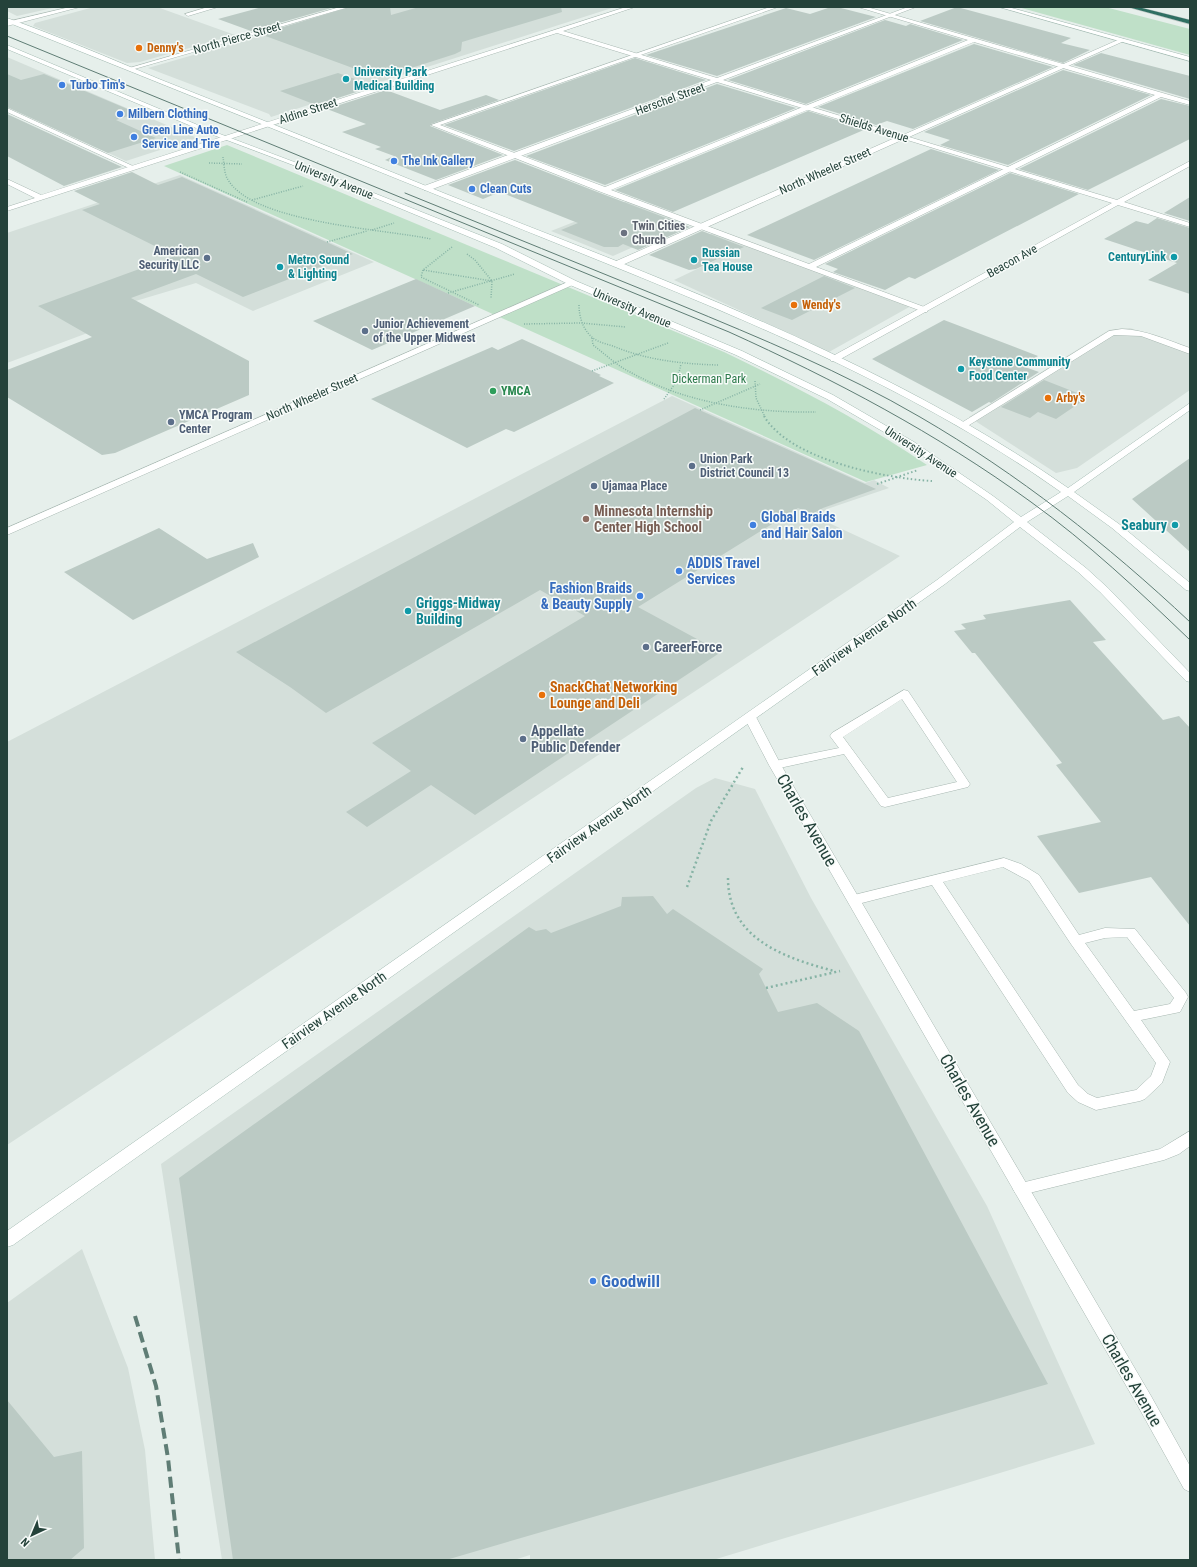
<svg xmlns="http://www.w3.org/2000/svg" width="1197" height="1567" viewBox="0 0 1197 1567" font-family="'Roboto Condensed',sans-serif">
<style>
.built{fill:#d4dfda}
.green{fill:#bfe0c8}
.building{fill:#bbcac4}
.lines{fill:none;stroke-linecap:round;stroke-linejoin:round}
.lane-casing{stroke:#a8b8b2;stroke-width:1}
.street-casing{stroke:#a8b8b2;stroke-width:1}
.secondary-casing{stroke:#a4bbb3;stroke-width:1}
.highway-casing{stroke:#c2cac8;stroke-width:1}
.path-far2{stroke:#86b3a5;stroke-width:1.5;stroke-dasharray:1 1.5;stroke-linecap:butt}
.path-far1{stroke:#86b3a5;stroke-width:2;stroke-dasharray:1.5 2.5;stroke-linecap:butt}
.path{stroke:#86b3a5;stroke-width:2.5;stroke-dasharray:2 3;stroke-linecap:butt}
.lane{fill:#fff;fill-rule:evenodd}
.street{fill:#fff;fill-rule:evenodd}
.secondary{fill:#fff;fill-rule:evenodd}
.highway{fill:#2f6f62;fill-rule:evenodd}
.tram{stroke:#5f7d75;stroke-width:1}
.rail{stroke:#5f7d75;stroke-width:4;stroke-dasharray:11 5.5;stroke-linecap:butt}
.food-dot{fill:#e8710a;stroke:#f7fbf9;stroke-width:1.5}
.culture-dot{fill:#0f9aa8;stroke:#f7fbf9;stroke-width:1.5}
.shop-dot{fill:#3f7fe0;stroke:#f7fbf9;stroke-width:1.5}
.worship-dot{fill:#6b7280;stroke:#f7fbf9;stroke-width:1.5}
.service-dot{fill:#5c6f8a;stroke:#f7fbf9;stroke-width:1.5}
.leisure-dot{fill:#2e9e5b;stroke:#f7fbf9;stroke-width:1.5}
.education-dot{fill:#8d6e63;stroke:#f7fbf9;stroke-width:1.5}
.labels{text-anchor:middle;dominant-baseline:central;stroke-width:3;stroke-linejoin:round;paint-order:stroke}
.far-street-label{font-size:12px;fill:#24423a;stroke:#f7fbf9}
.far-food-label{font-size:12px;font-weight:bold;fill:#c56008;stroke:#f7fbf9;text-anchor:start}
.far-culture-label{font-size:12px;font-weight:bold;fill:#0d838f;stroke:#f7fbf9;text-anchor:start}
.far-shop-label{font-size:12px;font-weight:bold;fill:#366cbe;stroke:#f7fbf9;text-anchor:start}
.far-worship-label{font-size:12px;font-weight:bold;fill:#5b616d;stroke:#f7fbf9;text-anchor:start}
.far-service-label{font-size:12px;font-weight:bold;fill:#4e5e75;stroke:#f7fbf9;text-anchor:start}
.far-park-label{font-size:12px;fill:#2d7a4b;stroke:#f7fbf9}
.far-leisure-label{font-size:12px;font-weight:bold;fill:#27864d;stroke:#f7fbf9;text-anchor:start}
.education-label{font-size:14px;font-weight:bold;fill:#785e54;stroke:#f7fbf9;text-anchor:start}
.shop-label{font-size:14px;font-weight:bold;fill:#366cbe;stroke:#f7fbf9;text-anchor:start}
.culture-label{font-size:14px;font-weight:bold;fill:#0d838f;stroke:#f7fbf9;text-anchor:end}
.street-label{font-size:14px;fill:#24423a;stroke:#f7fbf9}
.service-label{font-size:14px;font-weight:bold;fill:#4e5e75;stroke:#f7fbf9;text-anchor:start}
.food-label{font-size:14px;font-weight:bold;fill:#c56008;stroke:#f7fbf9;text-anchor:start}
.near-street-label{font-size:17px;fill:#24423a;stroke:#f7fbf9}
.near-shop-label{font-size:17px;font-weight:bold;fill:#366cbe;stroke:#f7fbf9;text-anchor:start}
</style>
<rect width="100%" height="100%" fill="#e6efeb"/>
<path class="built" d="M7,7h50l-40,9 -10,-5z
M94,7h63l78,28 -95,27 -13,1 -94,-37 2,-3z
M360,7h255l-344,110 -2,-3 -121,-46z
M7,57l190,81 -71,23 -119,-54z
M180,175l194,87 -121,49 -57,-28 -94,28 15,11 -110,41v-130z
M627,201l60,22 -74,33 -62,-25z
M713,233l198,73 -82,46 -155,-72 44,-21 -33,-13z
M1130,328l60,20v42l-113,78 -21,5 -87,-56 140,-87z
M672,396l193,87 9,-3 15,8 -62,21 -11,8 84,39 -893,589v-403z
M715,778l40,11 56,109 176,308 108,238 -382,116h-183v-5l-16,5h-292l-61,-396 535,-376z
M82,1249l46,119 17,82 10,110h-148v-257z"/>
<path class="green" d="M1018,7h87l85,22v26z
M227,145l497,207c71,34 138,69 203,113l-61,17 -702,-316z"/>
<path class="building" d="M262,7h73l-84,24 -33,-12z
M350,7h40l1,8 28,-8h142l1,5 -100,30 -1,9 -6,3 -75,24 -120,-44z
M831,7h6l39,10 -159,59 -71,-21 140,-47 24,6z
M957,7l114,31 -10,5 29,7 -27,13 -143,-42z
M885,20l21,6 4,-2 53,16 -157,64 -78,-24z
M974,44l79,23 -140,62 -26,-8 -11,4 -58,-18z
M1101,53l89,23v23l-117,-34z
M635,58l71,22 -192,71 -70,-26z
M1063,70l88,25 -143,70 -68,-20 10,-5 -26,-8z
M338,73l37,13 -59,19 -36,-14z
M7,74l14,6 23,-6 24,10 69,29 -21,7 40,18 -48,15 -101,-46z
M717,84l79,24 -191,77 -79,-29z
M386,90l54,20 46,-15 13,5 -68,24 -1,2 73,29 -67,25 -51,-20 9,-4 -19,-7 6,-2 -39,-15 24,-8 -39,-15z
M1161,99l29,7v33l-102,51 -69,-21z
M808,111l58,18 -193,83 -58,-22z
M7,114l91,42 24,11 -58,19 -57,-30z
M931,149l68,21 -185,90 -67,-25z
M515,160l85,33 90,34 -52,23 -15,-6 -5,3h-14l-43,-17 17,-7 -78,-31 -17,7 -35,-14z
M132,172l26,13 24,-8 171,77 -110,43 -47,-23 -65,24 118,63v34l-134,58 -13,2 -95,-58v-27l85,-33 -54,-31 137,-50 -93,-46 18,-6 -26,-13z
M1010,173l69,21 -164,85 -6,-2 -24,13 -52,-18 5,-3 -13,-5z
M1190,197v24l-26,-8z
M1157,218l33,10v66l-42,-14 29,-17 -73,-24 32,-18 12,3z
M702,231l42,16 -48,22 -7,1 -40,-15z
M824,276l31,12 -63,32 -31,-12z
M416,279l59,27 -103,44 -59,-29z
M944,320l94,36 -16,10 17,6 -48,31 -2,-1 -17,10 -100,-53z
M522,339l79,36 -2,1 15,7 -100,49 -8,-3 -39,19 -96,-49 121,-52 6,3z
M1044,380l41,16 -8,5 4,1 -25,17 -18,-7 -8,6 -29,-11z
M695,408l181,81 -53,19 -11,6 -14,-6 -160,99 83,45 -246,163 -44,-30 -64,42 -21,-15 65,-41 -39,-28 213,-127 -45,-26 -214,123 -36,-26 -54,-35z
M1190,458v94l-58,-53z
M159,528l48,31 46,-16 6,14 -126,63 -69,-48z
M1070,600l36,40 -13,2 70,78 16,-4 11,12v198l-39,-49 -72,16 -42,-57 64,-14 -45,-57 6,-2 -87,-110h-3l-18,-22 12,-2 -5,-5 25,-5 -3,-4z
M653,896l14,18 6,-5 90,60 -4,5 19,38 39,-9 42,28 189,353 -602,176h-213l-54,-382 350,-251 7,4 10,-2 5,4 70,-27 1,-9z
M7,1400l47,57 28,-6 2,97 -14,12h-63z"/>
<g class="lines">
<g class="lane-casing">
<path id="lane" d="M208,7h10l-30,9 -3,-2z
M770,7h8l-338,118 165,62 363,-147 -110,-33h9l323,94v4l-29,-8 -345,170 111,41v4h-3l-323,-120 -170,-67zM974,42l181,53 -346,169 -198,-74z
M7,108l128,59 1,1 -5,1 -124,-57z
M1122,329c24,1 45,11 68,19v6l-49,-18 -27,-1 -148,92 -3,1 -5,-3 151,-94z
M904,690l4,1 62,93 -2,3 -83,20 -4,-1 -37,-52 -69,15 -6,-4 6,-4 64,-13 -9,-12 2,-3zM902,699l55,83 -69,16 -45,-61z
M1004,858l17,6 18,11 40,60 26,-7 30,1 51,64 2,4 -8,15 -39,8 29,42 -8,21 -17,16 -5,2 -44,9 -18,-8 -10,-9 -136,-208 -78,20 -5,-2 -1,-3 1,-3 5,-2zM1003,867l26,14 42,63 85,119 -5,13 -15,14 -39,8 -9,-4 -10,-9 -135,-203zM1127,937l47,61 -4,6 -36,7 -49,-68 20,-5z
M1190,1131v15l-11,8 -15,6 -143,35 -5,-1 -3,-5 3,-5 5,-1 139,-34z"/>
</g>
<g class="street-casing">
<path id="street" d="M70,7h10l-73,19v-4z
M340,7h9l-218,63 -5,-1z
M626,7h9l-72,24 154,47 191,-71h8l-193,73 180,55 217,-96h4v2l-215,96 208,63 73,-39v5l-66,36 66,21v4l-72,-22 -281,156h-6v-4l281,-154 -208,-64 -284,127h-6v-4l283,-125 -180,-55 -287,108h-6v-4l287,-106 -154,-47 -550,178v-4l28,-9 -28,-14v-5l34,16z
M570,281l7,2 -570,252v-7z
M750,713l6,4 25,48 370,631 39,70v26l-6,-3 -45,-81 -370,-643 -25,-48z"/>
</g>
<g class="secondary-casing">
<path id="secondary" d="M999,7h9l182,50v4z
M7,18c51,18 102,40 152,61 96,38 191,76 287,115 210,83 436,164 622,294l122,-85v7l-116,82 45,32 71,59v8l-4,-1 -74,-62 -44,-32 -41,26 59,46 22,20 82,85v9l-4,-1 -86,-89 -22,-20 -58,-45 -75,57 -932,661 -6,2v-16l930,-651 77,-58 -27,-22 -79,-54 -81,-47 -91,-44 -166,-70 -74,-37 -174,-72 -114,-43 -201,-84v-4l205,86 114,43 176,70 74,37 166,70 91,44 81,47 79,54 28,21 40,-25c-158,-112 -342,-183 -520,-255 -178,-72 -356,-144 -534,-215z"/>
</g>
<g class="highway-casing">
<path id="highway" d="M1128,7h10l52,13v4z"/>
</g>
<path class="path-far2" d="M223,157c1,6 1,15 4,21 23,45 158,51 204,61
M209,163l33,1
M180,172l67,30
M252,200l51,-14
M372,230l22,-7
M327,242l40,-11
M452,247l-29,23 69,11
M467,254l8,6 17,21 -1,17
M423,270l-2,7 58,28
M448,293l67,-19
M579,305c0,12 4,25 14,33 5,4 13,6 20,8 33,14 69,18 105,19
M524,324l57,-1 45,4
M592,338l1,7c12,9 23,20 37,27 55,31 123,41 186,40
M592,371l76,-28
M755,381l1,17 9,19
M664,399l13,-18 4,-17
M700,410l60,-26"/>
<path class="path-far1" d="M764,416c26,44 120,62 168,65
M877,484l41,-14"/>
<path class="path" d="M728,878c0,61 57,80 106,93
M687,887l24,-66 32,-54
M766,988l74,-17"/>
<use href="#lane" class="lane"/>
<use href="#street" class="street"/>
<use href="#secondary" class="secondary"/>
<use href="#highway" class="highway"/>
<path class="tram" d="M7,36l722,296c106,48 207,101 302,170 57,41 108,89 159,138
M405,193c91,37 182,74 273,111 82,34 165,68 242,113 98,57 187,127 270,205"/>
<path class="rail" d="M135,1316l21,70 12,72 11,102"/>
</g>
<g class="food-dot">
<circle cx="139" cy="48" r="4"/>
<circle cx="794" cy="305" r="4"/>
<circle cx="1048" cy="398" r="4"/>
<circle cx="542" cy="695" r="4"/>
</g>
<g class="culture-dot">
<circle cx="346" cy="79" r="4"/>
<circle cx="1174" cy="257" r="4"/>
<circle cx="694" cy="260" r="4"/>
<circle cx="280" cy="267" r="4"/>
<circle cx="961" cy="369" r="4"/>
<circle cx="1175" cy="525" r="4"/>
<circle cx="408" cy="611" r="4"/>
</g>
<g class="shop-dot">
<circle cx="62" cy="85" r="4"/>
<circle cx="120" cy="114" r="4"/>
<circle cx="134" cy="137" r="4"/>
<circle cx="394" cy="161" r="4"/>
<circle cx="472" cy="189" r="4"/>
<circle cx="753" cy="525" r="4"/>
<circle cx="679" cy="571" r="4"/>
<circle cx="640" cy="596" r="4"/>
<circle cx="593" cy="1281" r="4"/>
</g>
<circle class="worship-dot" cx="624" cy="233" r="4"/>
<g class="service-dot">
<circle cx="207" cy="258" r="4"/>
<circle cx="365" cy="331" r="4"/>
<circle cx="171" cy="422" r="4"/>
<circle cx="692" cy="466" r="4"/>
<circle cx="594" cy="486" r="4"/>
<circle cx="646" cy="647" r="4"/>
<circle cx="523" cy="739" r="4"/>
</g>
<circle class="leisure-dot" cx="493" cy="391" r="4"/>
<circle class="education-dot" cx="586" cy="519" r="4"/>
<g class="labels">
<g class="far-street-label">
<text transform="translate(237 38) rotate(-16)">North Pierce Street</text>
<text transform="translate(670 99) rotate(-20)">Herschel Street</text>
<text transform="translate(308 111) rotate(-18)">Aldine Street</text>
<text transform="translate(874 128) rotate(17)">Shields Avenue</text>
<text transform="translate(825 171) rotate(-24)">North Wheeler Street</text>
<text transform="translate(334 180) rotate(22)">University Avenue</text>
<text transform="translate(1012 261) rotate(-29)">Beacon Ave</text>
<text transform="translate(632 308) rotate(23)">University Avenue</text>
<text transform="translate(312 397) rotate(-24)">North Wheeler Street</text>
<text transform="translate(921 452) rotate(33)">University Avenue</text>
</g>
<g class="far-food-label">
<text x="147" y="48">Denny's</text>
<text x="802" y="305">Wendy's</text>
<text x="1056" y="398">Arby's</text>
</g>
<g class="far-culture-label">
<text x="354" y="72">University Park<tspan x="354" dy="14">Medical Building</tspan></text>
<text x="702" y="253">Russian<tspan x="702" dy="14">Tea House</tspan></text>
<text x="1166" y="257" text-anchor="end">CenturyLink</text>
<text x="288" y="260">Metro Sound<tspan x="288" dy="14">&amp; Lighting</tspan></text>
<text x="969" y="362">Keystone Community<tspan x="969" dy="14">Food Center</tspan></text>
</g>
<g class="far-shop-label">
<text x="70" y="85">Turbo Tim's</text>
<text x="128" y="114">Milbern Clothing</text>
<text x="142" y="130">Green Line Auto<tspan x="142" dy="14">Service and Tire</tspan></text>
<text x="402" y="161">The Ink Gallery</text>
<text x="480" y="189">Clean Cuts</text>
</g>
<g class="far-worship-label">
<text x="632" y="226">Twin Cities<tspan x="632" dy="14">Church</tspan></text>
</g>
<g class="far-service-label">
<text x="199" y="251" text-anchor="end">American<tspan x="199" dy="14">Security LLC</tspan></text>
<text x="373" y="324">Junior Achievement<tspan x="373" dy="14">of the Upper Midwest</tspan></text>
<text x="179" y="415">YMCA Program<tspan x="179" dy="14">Center</tspan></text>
<text x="700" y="459">Union Park<tspan x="700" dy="14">District Council 13</tspan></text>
<text x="602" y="486">Ujamaa Place</text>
</g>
<g class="far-park-label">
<text x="709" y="379">Dickerman Park</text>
</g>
<g class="far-leisure-label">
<text x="501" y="391">YMCA</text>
</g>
<g class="education-label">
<text x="594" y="511">Minnesota Internship<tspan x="594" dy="16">Center High School</tspan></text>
</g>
<g class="shop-label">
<text x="761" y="517">Global Braids<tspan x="761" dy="16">and Hair Salon</tspan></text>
<text x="687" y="563">ADDIS Travel<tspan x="687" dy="16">Services</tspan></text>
<text x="632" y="588" text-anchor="end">Fashion Braids<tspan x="632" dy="16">&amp; Beauty Supply</tspan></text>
</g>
<g class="culture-label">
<text x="1167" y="525">Seabury</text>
<text x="416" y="603" text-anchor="start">Griggs-Midway<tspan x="416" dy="16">Building</tspan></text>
</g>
<g class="street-label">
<text transform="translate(864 637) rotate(-35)">Fairview Avenue North</text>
<text transform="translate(599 824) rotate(-35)">Fairview Avenue North</text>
<text transform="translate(334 1010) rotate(-35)">Fairview Avenue North</text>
</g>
<g class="service-label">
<text x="654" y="647">CareerForce</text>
<text x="531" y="731">Appellate<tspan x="531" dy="16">Public Defender</tspan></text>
</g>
<g class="food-label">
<text x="550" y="687">SnackChat Networking<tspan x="550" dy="16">Lounge and Deli</tspan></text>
</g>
<g class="near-street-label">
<text transform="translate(807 820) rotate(60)">Charles Avenue</text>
<text transform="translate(970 1100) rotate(60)">Charles Avenue</text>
<text transform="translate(1132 1380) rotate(60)">Charles Avenue</text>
</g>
<g class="near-shop-label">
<text x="601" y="1281">Goodwill</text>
</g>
</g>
<rect width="1197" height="1567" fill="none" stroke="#24423a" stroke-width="16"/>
<g transform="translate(32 1535) rotate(224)" stroke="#f7fbf9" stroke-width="3" paint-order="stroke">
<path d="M0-3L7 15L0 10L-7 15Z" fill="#24423a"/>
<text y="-6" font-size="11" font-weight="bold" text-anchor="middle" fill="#24423a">N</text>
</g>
</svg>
